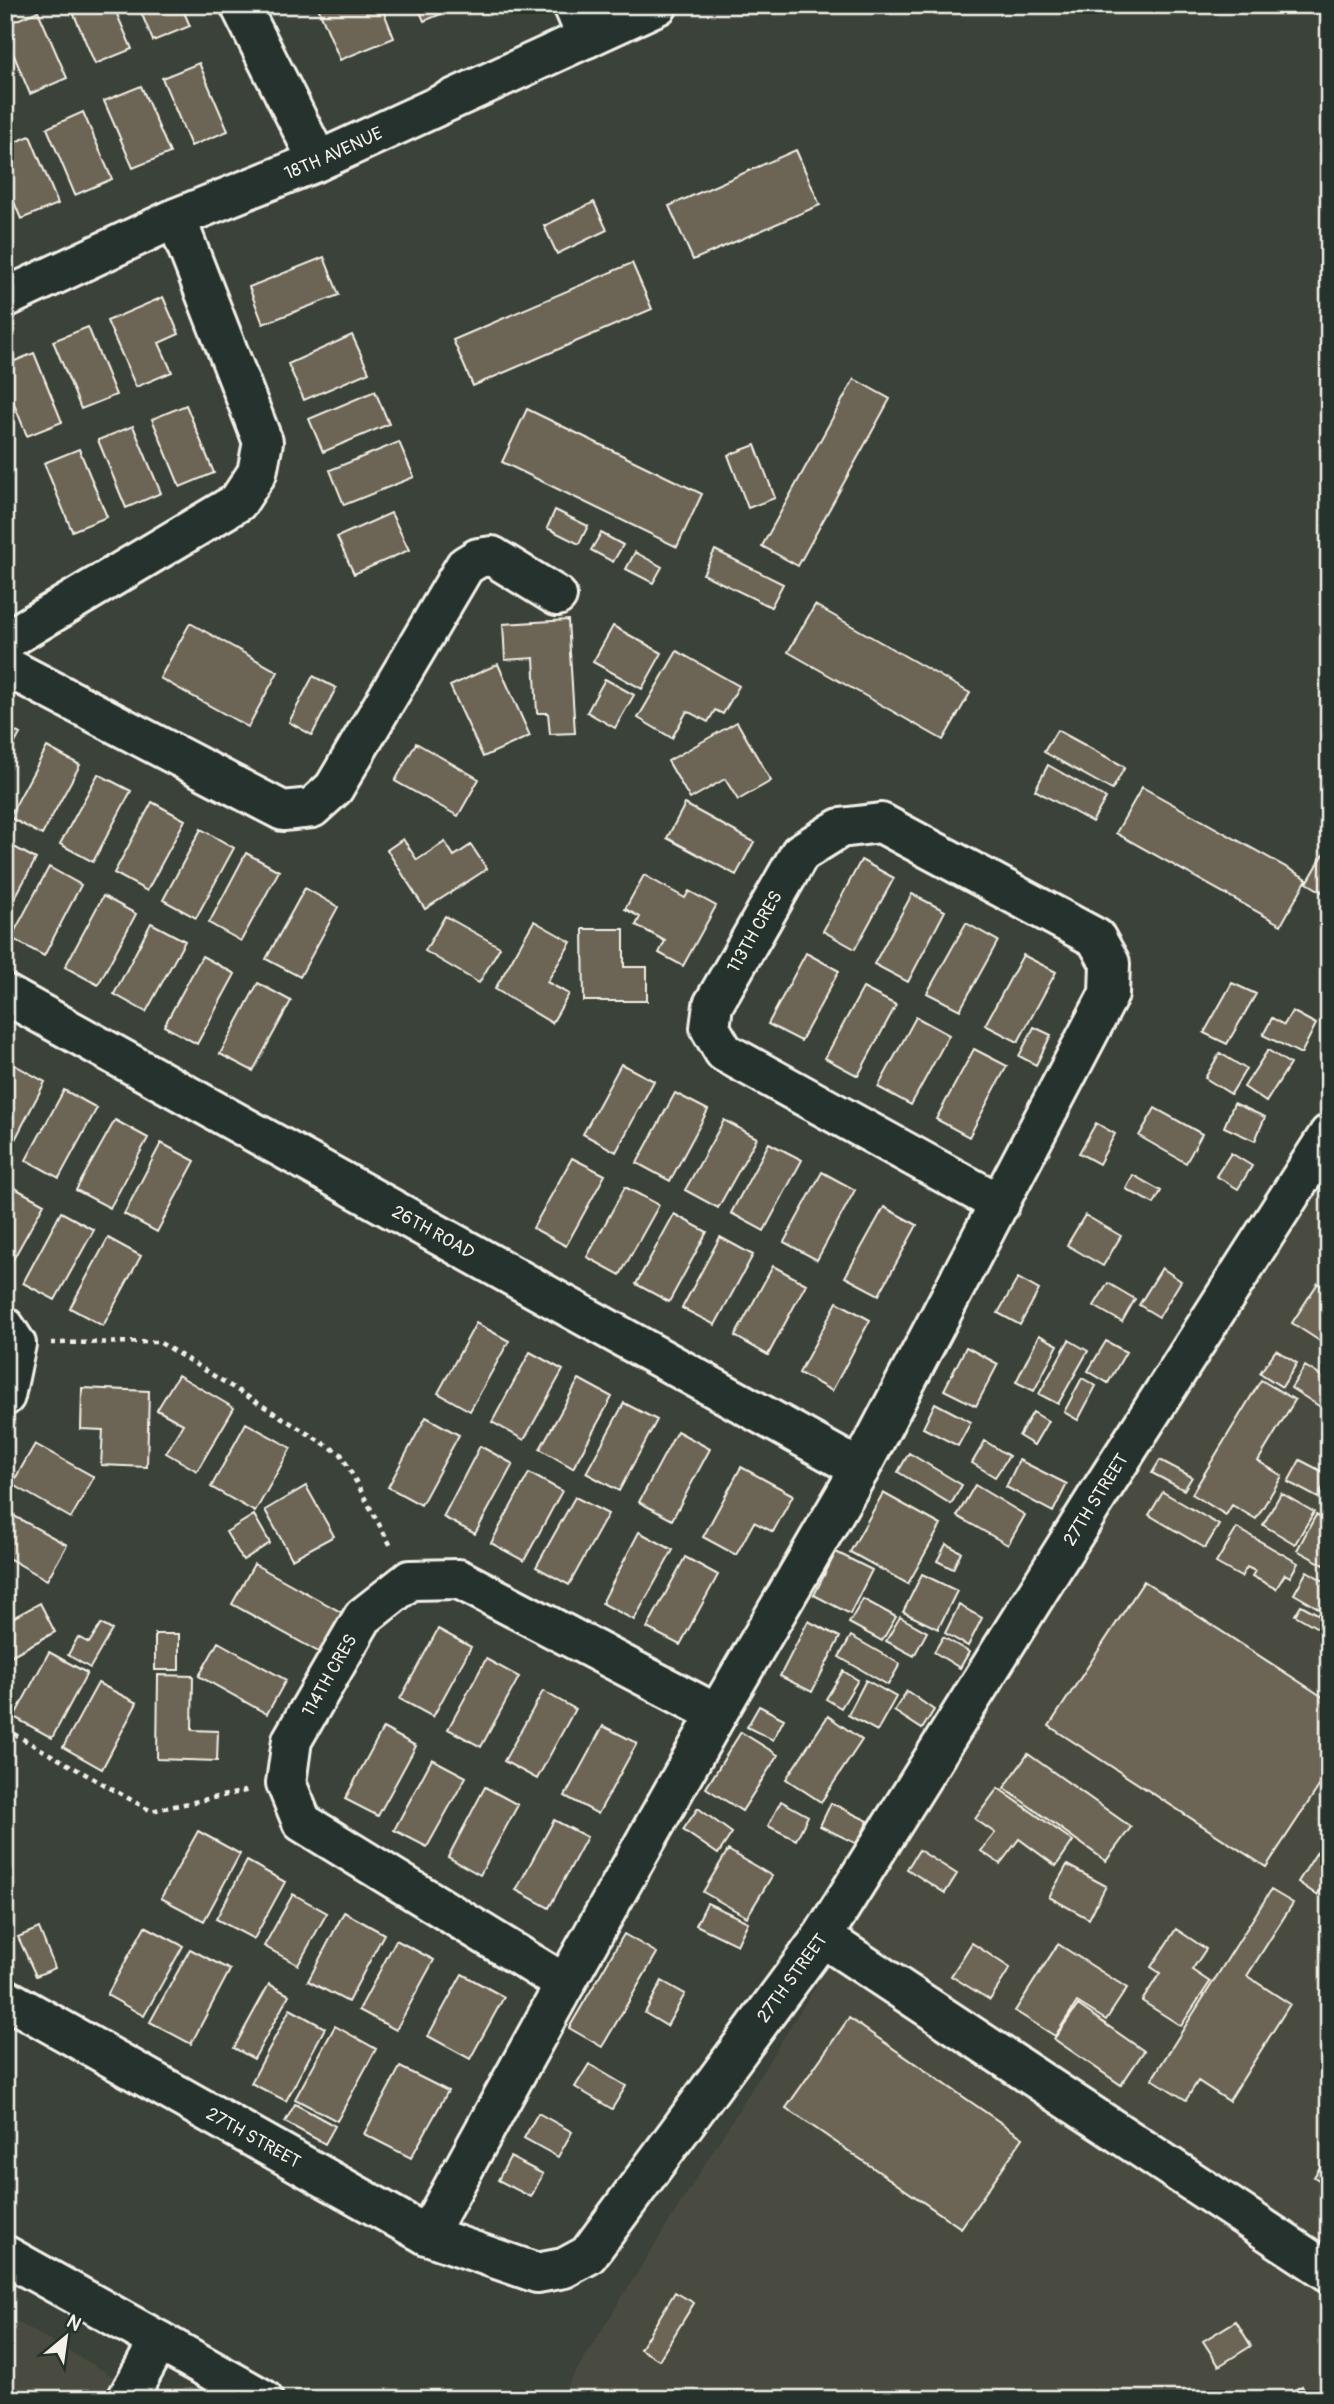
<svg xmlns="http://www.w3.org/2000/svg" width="1334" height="2404" viewBox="0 0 1334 2404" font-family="Pangolin,sans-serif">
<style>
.built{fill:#4a4c41}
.building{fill:#6c6554;stroke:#f4f1e8;stroke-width:2}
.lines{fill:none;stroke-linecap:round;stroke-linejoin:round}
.minor-casing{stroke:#f4f1e8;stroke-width:44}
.path{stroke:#f4f1e8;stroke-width:4.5;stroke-dasharray:5 5;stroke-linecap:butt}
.minor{stroke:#26332d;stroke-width:38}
.labels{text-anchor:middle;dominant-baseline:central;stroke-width:5;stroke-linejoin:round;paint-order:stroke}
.street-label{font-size:18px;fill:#f4f1e8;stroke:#26332d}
</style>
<rect width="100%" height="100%" fill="#3b4239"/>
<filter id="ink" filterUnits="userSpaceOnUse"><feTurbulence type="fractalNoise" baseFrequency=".0143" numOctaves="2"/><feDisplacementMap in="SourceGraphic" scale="14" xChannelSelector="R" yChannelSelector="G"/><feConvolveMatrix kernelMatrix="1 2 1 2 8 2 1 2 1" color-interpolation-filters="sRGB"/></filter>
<g filter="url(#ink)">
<path class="built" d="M1329,1160v1239h-770z
M5,2315l148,84h-148z"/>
<path class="building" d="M70,5h43l19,44 -37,15z
M138,5h43l9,21 -37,15z
M317,5h64l13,33 -54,22z
M417,5h46l-39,16z
M38,11l29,67 -37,16 -25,-60v-9z
M199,63l29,68 -37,15 -29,-68z
M141,86l29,67 -37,15 -29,-67z
M83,112l29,67 -37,16 -28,-67z
M30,136l28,68 -37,15 -16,-39v-34z
M796,150l24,55 -127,55 -24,-54z
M594,202l13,28 -50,24 -13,-28z
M324,257l15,38 -76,29 -14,-37z
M632,263l20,46 -179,77 -20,-46z
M163,297l16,37 -20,9 13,29 -36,15 -29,-66z
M88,327l28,68 -35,14 -28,-68z
M352,335l17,37 -65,28 -16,-36z
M34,353l28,69 -35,14 -22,-54v-17z
M854,379l36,20 -92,167 -36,-20z
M375,391l14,33 -66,28 -14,-33z
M186,405l28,68 -34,14 -28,-68z
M527,409l175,85 -25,53 -175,-85z
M133,426l28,67 -35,15 -28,-68z
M399,442l15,35 -70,28 -14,-35z
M755,445l20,53 -27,10 -20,-53z
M79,449l28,68 -35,14 -28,-68z
M555,510l33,16 -9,18 -32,-16z
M391,513l18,37 -55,24 -17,-37z
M601,533l22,12 -10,17 -22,-12z
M715,550l68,34 -12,23 -68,-33z
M635,552l27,15 -9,16 -27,-14z
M815,605l155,88 -27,47 -155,-88z
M568,620l7,113 -25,1 -2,-21h-11l-3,-55 -29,2 -2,-36z
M190,623l88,49 -30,55 -88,-49z
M613,626l49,27 -20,36 -49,-27z
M677,651l62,35 -16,28 -8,-4 -7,12 -21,-11 -15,27 -34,-20z
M498,664l32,72 -47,21 -33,-71z
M313,676l23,12 -24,47 -23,-13z
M605,679l29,16 -19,33 -28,-16z
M737,722l34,59 -33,19 -13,-21 -35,20 -22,-38z
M5,726l15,8 -15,27z
M1057,730l68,37 -13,23 -68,-38z
M416,743l63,36 -21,37 -63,-35z
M47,747l33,18 -38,70 -33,-18z
M1048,765l58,33 -14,24 -57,-32z
M98,774l33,17 -38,71 -33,-18z
M1142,787l165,92 -26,46 -165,-92z
M152,802l33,18 -38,71 -33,-18z
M685,804l69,38 -18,33 -69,-37z
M201,829l33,19 -38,70 -33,-18z
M403,839l14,21 28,-18 9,14 17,-11 16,24 -62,40 -38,-59z
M5,842l31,17 -31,57z
M1329,845v51l-22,-13z
M246,853l33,18 -38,70 -32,-18z
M861,860l33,18 -39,71 -32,-18z
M49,867l32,18 -37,71 -33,-18z
M644,875l41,23 4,-7 27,15 -33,60 -24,-13 6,-12 -29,-16 4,-8 -15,-8z
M305,888l33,19 -38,70 -34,-18z
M912,894l33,17 -37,71 -34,-18z
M103,896l33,18 -38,71 -33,-18z
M445,916l55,31 -21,36 -54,-32z
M534,921l37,21 -24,40 22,12 -17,29 -57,-34z
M151,923l34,18 -39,71 -32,-18z
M966,923l32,18 -38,69 -33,-17z
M583,929h41v38h23v34h-63z
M806,953l33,18 -38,70 -33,-17z
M1023,955l33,17 -38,70 -33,-17z
M202,956l33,18 -38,70 -33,-18z
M258,983l33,18 -38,70 -33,-17z
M1232,983l24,11 -29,50 -23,-11z
M863,988l33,17 -38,71 -33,-18z
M1292,1011l24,13 -15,30 -38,-19 9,-17 12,7z
M916,1017l33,18 -38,70 -33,-18z
M1034,1027l17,8 -15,30 -17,-9z
M974,1049l33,17 -38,71 -33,-18z
M1268,1050l22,14 -24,38 -22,-15z
M1220,1053l26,16 -15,25 -26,-16z
M13,1064l32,18 -37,71 -3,-2v-74z
M621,1064l33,17 -38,71 -33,-18z
M64,1090l33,18 -38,70 -33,-18z
M675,1093l33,17 -38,71 -33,-18z
M1234,1103l31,14 -10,24 -31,-14z
M1155,1108l47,26 -16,29 -47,-27z
M115,1120l33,18 -38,70 -34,-18z
M724,1120l33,18 -39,70 -33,-18z
M1096,1123l19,11 -16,30 -20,-11z
M161,1143l34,18 -38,71 -33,-18z
M769,1143l33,17 -38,71 -33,-18z
M1231,1153l21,13 -14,23 -22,-13z
M572,1158l33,17 -39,71 -33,-18z
M822,1172l33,18 -38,70 -33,-18z
M1133,1175l28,16 -7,13 -28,-15z
M11,1186l33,18 -39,70v-78z
M625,1187l34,18 -39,70 -33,-18z
M884,1207l33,18 -38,70 -34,-18z
M61,1212l33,18 -39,70 -32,-17z
M674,1214l33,18 -38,70 -33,-18z
M1085,1215l36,21 -18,30 -36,-21z
M720,1237l33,18 -38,70 -33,-17z
M108,1238l33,18 -38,70 -33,-18z
M773,1266l33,18 -38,71 -33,-19z
M1162,1268l19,13 -22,36 -20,-12z
M1018,1278l21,12 -19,35 -22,-12z
M1108,1283l27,16 -13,23 -28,-16z
M1318,1283l11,7v57l-37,-24z
M837,1302l33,18 -38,71 -33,-18z
M476,1323l33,18 -39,70 -32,-18z
M1039,1335l19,10 -24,46 -18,-9z
M1069,1340l19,11 -30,53 -19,-10z
M1106,1341l20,11 -18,31 -20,-12z
M966,1347l32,17 -22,42 -32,-16z
M1276,1350l21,13 -15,24 -22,-14z
M530,1352l33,18 -39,70 -32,-18z
M1305,1366l24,15v17l-7,10 -31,-20z
M178,1375l56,33 -37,63 -31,-18 17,-29 -26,-14z
M1082,1378l14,8 -18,34 -14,-8z
M579,1379l33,18 -39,71 -33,-19z
M1261,1380l34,20 -37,61 24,15 -26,43 -24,-14 -6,10 -34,-21z
M82,1388l67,3 -2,76 -46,-2 2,-35 -22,-1z
M624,1403l33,17 -38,71 -33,-18z
M935,1403l36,19 -13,24 -35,-18z
M1033,1412l15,9 -14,24 -15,-9z
M426,1417l33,18 -38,70 -33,-18z
M246,1423l45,25 -36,64 -44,-25z
M677,1431l33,18 -38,71 -33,-18z
M985,1441l24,15 -14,21 -23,-14z
M35,1444l59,33 -23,41 -59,-34z
M480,1446l33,18 -38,70 -32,-17z
M909,1453l53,32 -11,19 -53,-32z
M1019,1460l48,24 -14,28 -47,-25z
M1160,1460l32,17 -8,13 -32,-17z
M1300,1460l29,15 -11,23 -30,-16z
M741,1467l52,28 -20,37 -19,-10 -18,33 -33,-18z
M529,1473l33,18 -38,70 -33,-18z
M975,1485l50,30 -17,30 -51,-29z
M306,1486l28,50 -42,23 -27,-49z
M1163,1492l56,33 -14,23 -56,-33z
M883,1493l58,32 -33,59 -58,-32z
M1281,1493l33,19 -19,32 -32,-19z
M575,1497l33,17 -39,71 -33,-18z
M5,1511l62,34 -20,35 -39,-22 -3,6z
M254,1515l16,28 -27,17 -17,-28z
M1316,1515l13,7v35l-5,8 -27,-15z
M1237,1528l61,35 -8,14 -5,-3 -9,15 -24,-13 3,-5 -8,-4 -6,10 -25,-14z
M639,1532l34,18 -39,70 -32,-17z
M946,1544l15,8 -8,17 -16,-8z
M836,1552l36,18 -22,44 -36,-19z
M685,1557l33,18 -38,70 -33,-17z
M254,1564l92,51 -22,40 -92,-51z
M1307,1571l22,13v10l-9,15 -26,-15z
M922,1574l35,17 -19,38 -35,-17z
M1144,1581l185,120v70l-63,96 -217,-141z
M863,1599l33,18 -14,24 -33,-18z
M40,1603l15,29 -50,27v-37z
M959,1605l23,13 -14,28 -23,-13z
M1301,1605l28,15 -4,12 -30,-17z
M900,1617l27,15 -13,24 -28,-15z
M808,1621l32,16 -28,55 -32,-16z
M101,1624l11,6 -22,38 -22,-13 10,-18 11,6z
M438,1629l33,18 -38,70 -33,-18z
M155,1634h24v36h-24z
M851,1636l49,28 -12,21 -49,-28z
M943,1637l26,15 -9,16 -26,-16z
M218,1642l68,38 -19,34 -68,-38z
M49,1652l38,21 -35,65 -38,-21z
M486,1659l33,18 -38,70 -33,-18z
M843,1671l15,9 -17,28 -15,-9z
M158,1675l35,1 -1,54 26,1 -1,30 -60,-2z
M866,1680l30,17 -19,34 -29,-16z
M98,1683l39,20 -35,66 -39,-22z
M543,1691l32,18 -38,70 -33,-18z
M907,1691l27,19 -12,19 -28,-18z
M759,1706l25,13 -11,21 -26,-13z
M828,1716l34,24 -41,62 -35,-23z
M603,1726l34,17 -39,71 -33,-18z
M383,1728l33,18 -38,70 -33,-17z
M741,1732l37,23 -36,56 -36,-23z
M1028,1754l103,73 -25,34 -102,-73z
M432,1759l34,18 -39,70 -33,-17z
M485,1787l33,18 -38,70 -32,-18z
M998,1788l75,53 -17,25 -37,-27 -19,25 -19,-13 14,-18 -20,-14z
M781,1801l27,15 -12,24 -28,-14z
M831,1803l37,18 -11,23 -37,-18z
M698,1808l34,25 -14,21 -35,-24z
M554,1820l33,17 -38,71 -33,-18z
M198,1831l42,23 -36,67 -43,-23z
M1329,1833v43l-12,19 -19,-13z
M728,1850l44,26 -25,41 -44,-25z
M919,1850l38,24 -12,19 -38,-24z
M247,1861l38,21 -31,57 -38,-20z
M1067,1865l39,21 -17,33 -40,-22z
M1271,1890l22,13 -46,73 43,28 -61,97 -31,-20 -12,19 -34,-21z
M293,1894l34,19 -29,52 -34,-19z
M707,1903l41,19 -11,23 -41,-20z
M344,1912l40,22 -36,68 -40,-21z
M145,1926l38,20 -39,70 -37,-21z
M39,1928l16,40 -19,8 -18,-39z
M1176,1929l30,20 -14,21 18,12 -29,44 -39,-25 18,-28 -9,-6z
M624,1934l33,19 -55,94 -33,-19z
M396,1940l38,20 -38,70 -37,-20z
M972,1943l38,25 -20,32 -39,-24z
M1058,1944l69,44 -21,32 -29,-18 -22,34 -40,-25z
M190,1949l40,21 -39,74 -41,-22z
M462,1974l42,23 -34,62 -42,-23z
M662,1981l23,13 -18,32 -22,-13z
M269,1984l20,11 -35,64 -20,-11z
M1078,2005l66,46 -23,34 -67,-46z
M290,2009l35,19 -39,73 -35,-18z
M849,2018l174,120 -62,90 -175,-120z
M335,2026l41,23 -39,72 -42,-22z
M589,2064l37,22 -14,23 -37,-22z
M400,2067l48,24 -37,67 -47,-24z
M295,2104l40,22 -10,18 -40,-22z
M538,2113l34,19 -14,25 -34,-19z
M1329,2153v33l-15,-9z
M510,2157l33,17 -12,23 -33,-17z
M675,2292l19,11 -35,57 -19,-11z
M1236,2321l15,25 -32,20 -16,-25z
M1302,2386l6,13h-30z"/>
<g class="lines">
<g class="minor-casing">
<g id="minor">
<path d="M240,5l78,156"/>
<path d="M573,5l14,33"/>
<path id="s1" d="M5,298l171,-80 142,-57 340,-156"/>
<path d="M5,641l233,-139 19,-29 6,-31 -87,-224"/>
<path d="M5,666l278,145 29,-3 22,-20 131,-222 13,-8 14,-2 65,40"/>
<path id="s2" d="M5,994l855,475"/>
<path d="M5,1327l11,17 -11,52"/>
<path d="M822,1937l507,335"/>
<path id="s3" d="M565,1984l-263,-162 -16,-39 6,-43 71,-123 47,-37 49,-1 258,135"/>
<path id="s4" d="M5,1998l422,237 110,38 27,-5 24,-13 234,-318 280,-448 227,-355"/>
<path d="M427,2235l138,-251 152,-270 143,-245 249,-475 1,-31 -14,-25 -215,-115 -41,5 -40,25 -87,152 -3,23 14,24 276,152"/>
<path d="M5,2255l258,144"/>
<path d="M127,2399l32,-58"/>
</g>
</g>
<path class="path" d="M51,1343l108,-1 182,112 51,94
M5,1729l146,82 99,-21"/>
<use href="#minor" class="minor"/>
</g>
</g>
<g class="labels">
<g class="street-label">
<text stroke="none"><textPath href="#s1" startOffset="359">18TH AVENUE</textPath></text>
<text transform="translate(755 932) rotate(-60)">113TH CRES</text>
<text stroke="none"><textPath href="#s2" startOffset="490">26TH ROAD</textPath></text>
<text stroke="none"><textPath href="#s4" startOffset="1566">27TH STREET</textPath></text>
<text stroke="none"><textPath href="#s3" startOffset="469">114TH CRES</textPath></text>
<text stroke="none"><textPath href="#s4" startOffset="999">27TH STREET</textPath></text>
<text stroke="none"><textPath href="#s4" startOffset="285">27TH STREET</textPath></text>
</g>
</g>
<rect width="1334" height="2404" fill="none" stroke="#26332d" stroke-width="28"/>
<rect x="14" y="14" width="1306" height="2376" fill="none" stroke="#f4f1e8" stroke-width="2.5" filter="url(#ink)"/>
<g transform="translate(66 2337) rotate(29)" stroke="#26332d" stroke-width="5" paint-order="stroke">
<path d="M0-5L12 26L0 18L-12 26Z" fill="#f4f1e8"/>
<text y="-10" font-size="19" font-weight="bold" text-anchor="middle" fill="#f4f1e8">N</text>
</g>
</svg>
